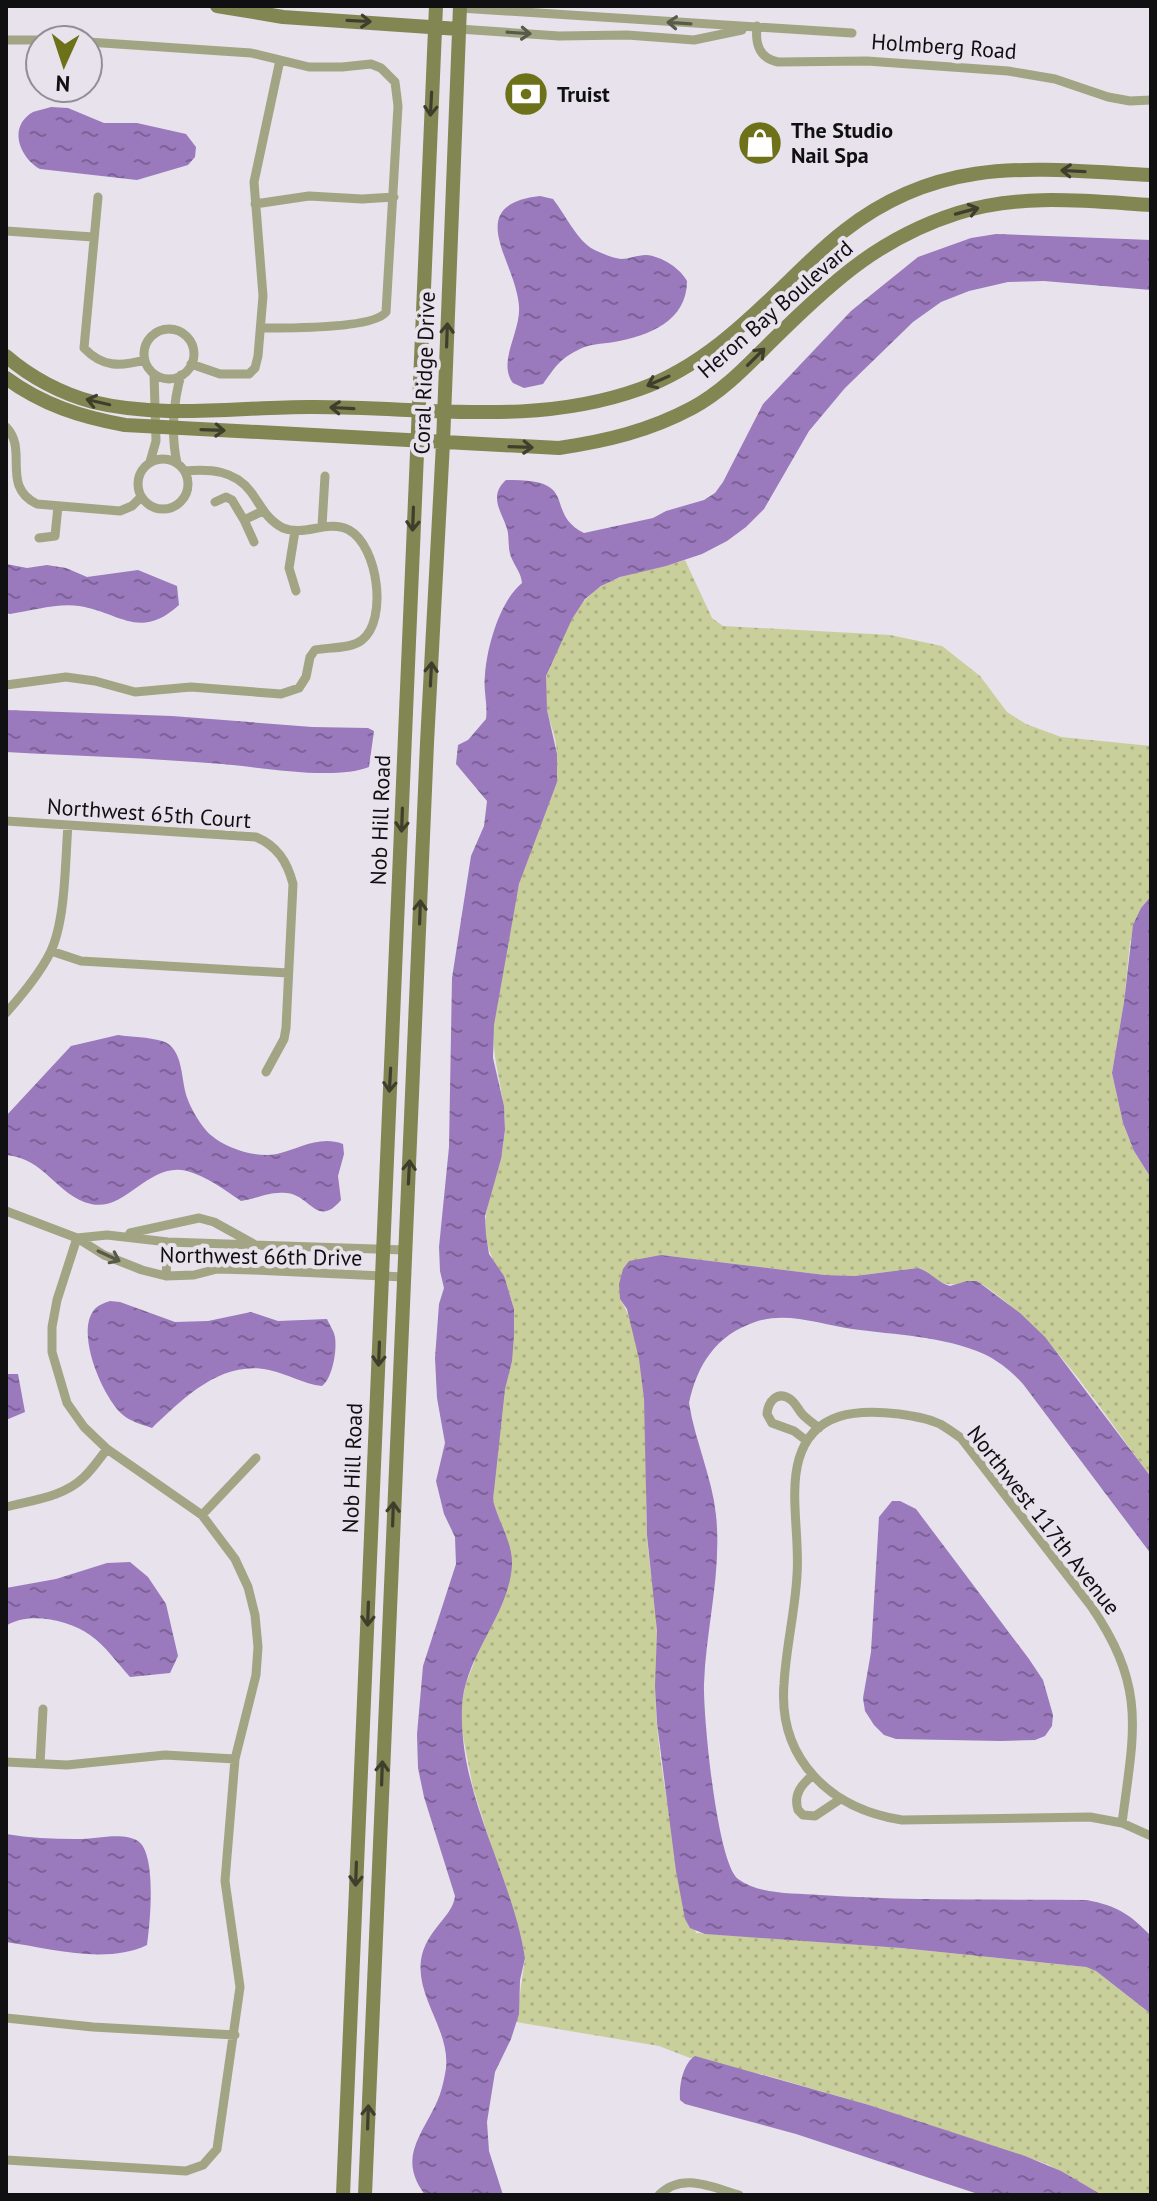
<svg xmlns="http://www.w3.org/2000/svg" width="1157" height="2201" viewBox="0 0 1157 2201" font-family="'PT Sans',sans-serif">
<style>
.grass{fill:url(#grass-dots)}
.water{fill:url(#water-ripples)}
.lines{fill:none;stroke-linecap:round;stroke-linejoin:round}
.street{stroke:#a1a583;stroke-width:9}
.secondary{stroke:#818653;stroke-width:14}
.oneway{stroke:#3d3f2c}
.oneway2{stroke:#585a4a}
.labels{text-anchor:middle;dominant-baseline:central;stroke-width:8;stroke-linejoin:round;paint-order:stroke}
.street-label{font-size:22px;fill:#100f12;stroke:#e7e2ec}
.poi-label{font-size:22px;font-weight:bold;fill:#100f12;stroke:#e7e2ec;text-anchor:start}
</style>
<defs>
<pattern id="grass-dots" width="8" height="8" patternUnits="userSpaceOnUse" patternTransform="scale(2)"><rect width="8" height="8" fill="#c9cf9a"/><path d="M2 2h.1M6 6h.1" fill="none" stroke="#acb184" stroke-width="1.8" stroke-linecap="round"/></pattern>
<pattern id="water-ripples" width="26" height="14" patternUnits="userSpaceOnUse" patternTransform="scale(2)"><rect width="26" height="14" fill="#9a79bc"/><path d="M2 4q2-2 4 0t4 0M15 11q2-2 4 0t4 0" fill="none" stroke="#7c6297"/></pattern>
</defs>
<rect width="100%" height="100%" fill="#e7e2ec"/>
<path class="grass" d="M685,560l27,58 11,8 167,9 52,11 38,30 27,36 19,12 35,13 90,9v150l-10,12 -11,34 -6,60 -12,71 11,50 11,28 17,27v299c-51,-68 -101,-150 -174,-196 -15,2 -30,8 -43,-3 -6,-6 -8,-8 -16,-10l-63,8 -30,-1 -164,-20 -41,44c32,50 25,172 27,233 1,34 10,68 10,102 0,30 -3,60 0,91 6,71 22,138 39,208l205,15 185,19 10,4 55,43v181h-49l-55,-31 -178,-59 -108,-31 -12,-1 -47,-15h-12l-31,-12 -143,-24 9,-64 -2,-11 -50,-159 -11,-57 -1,-25 5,-23 8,-20 31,-128 -8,-18 -4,-17c2,-36 6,-72 11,-108 5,-29 11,-46 10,-78 -2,-30 -25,-50 -28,-78 -4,-37 17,-70 19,-107 1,-36 -15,-70 -11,-107 5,-45 13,-93 25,-137 10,-43 30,-84 37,-128 3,-14 -6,-32 -9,-47 -1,-11 -3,-25 0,-36 5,-21 24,-59 39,-75 24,-27 66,-28 99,-39z"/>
<path class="water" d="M51,107l17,1 36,15h33l49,11 10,13 -1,10 -7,8 -51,15 -97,-11c-20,-11 -33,-42 -7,-57 5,-2 13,-3 18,-5z
M540,196l13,3c12,15 22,38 38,49 7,4 21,10 30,11 8,0 16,-4 25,-4 15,1 34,13 41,26 0,40 -38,55 -73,61 -12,2 -26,2 -36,8 -19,9 -24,19 -35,34l-19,4 -11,-5c-16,-21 8,-51 6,-77 -3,-45 -58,-101 21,-110z
M996,234l155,6v50l-107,-9 -36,1 -39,9 -28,11 -28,20 -68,66 -36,43 -45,78 -18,18 -19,14 -25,13 -36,12 -46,11 -19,9 -16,13 -13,20 -26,57 1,34 10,44v28l-38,102 -25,141 -1,33 11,48 1,24 -4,29 -16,57 1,19 3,19 15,22 4,13 6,20v27l-2,25 -7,28 -12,111c5,22 20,42 19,65 -3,51 -49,92 -50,144 -3,87 50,165 63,249l-5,22 -1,34 -8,25 -16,33 -8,50 2,29 14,44h-78c-25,-34 -8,-54 8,-85 7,-12 11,-28 13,-42 4,-38 -30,-70 -25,-108 5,-31 32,-43 34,-64l-31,-99 -6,-29 -1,-34 6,-68 33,-102 -1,-27 -11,-23 -8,-33 9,-38 -8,-45 -2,-40 4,-54 5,-16 -4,-17 -1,-24 10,-100 3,-169 19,-122 13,-30 3,-25 -31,-37 2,-19 10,-5 18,-21c2,-15 -3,-29 -1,-44 2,-29 15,-74 37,-92 -1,-10 -6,-15 -10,-24 -4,-8 -3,-17 -4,-26 -3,-18 -22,-35 -2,-53 77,-2 36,32 78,53l69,-15 13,-7 38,-11 11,-7 8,-11 40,-78 88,-93 67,-54 53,-19z
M6,564l21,4 20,-3 19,3 21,9 51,-7 39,16 2,19c-39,36 -60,7 -100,1 -22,-3 -48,5 -69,8l-4,-1z
M6,710l166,6 140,11 56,1 6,3 -5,36c-35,14 -108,0 -147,-3 -72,-6 -144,-8 -216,-12z
M1151,896v282l-17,-27 -11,-28 -11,-50 12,-71 9,-77 8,-17z
M118,1035c14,2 30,2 44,6 23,7 18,41 26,59 4,11 15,29 24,36 15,13 45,22 65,18 22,-5 42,-19 66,-10l1,10 -6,22 3,24c-24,29 -31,-6 -55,-7 -16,-2 -30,6 -45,8 -18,-12 -33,-24 -54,-30 -38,-10 -61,41 -96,33 -34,-8 -46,-46 -85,-49v-39l65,-70z
M661,1255l164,20 30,1 63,-8c12,3 18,14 32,18l17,-5h10l43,32 25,24 106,140v77l-128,-170c-12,-13 -23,-22 -39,-30 -41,-18 -88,-19 -132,-25 -32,-5 -66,-18 -97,-7 -39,13 -58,43 -66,81 6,38 23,74 27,112 6,58 -10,112 -12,169 -1,31 13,179 34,195 22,16 56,14 82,16 89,6 178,4 267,5 30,6 43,14 64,36v78l-55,-43 -10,-4 -185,-19 -196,-14 -15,-6 -5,-9 -9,-48 -19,-148 -2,-37 2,-55 -10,-96 -3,-136 -5,-40 -12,-50 -7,-10 -1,-15 4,-15 6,-8z
M110,1301l10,1 55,20 33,-1 43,-9 27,9 49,-2c2,5 7,12 8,18 2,13 -2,40 -13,49 -19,-2 -34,-12 -53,-16 -48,-10 -85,28 -117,58 -9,-3 -22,-7 -29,-13 -20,-17 -48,-82 -29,-105 4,-5 10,-7 16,-9z
M6,1374h12l7,38 -19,8z
M892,1501h8l16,8 113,150 14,21 10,35 -1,11 -7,10 -10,4 -34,1 -105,-2 -12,-4 -10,-10 -9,-14 -2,-13 8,-46 8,-135z
M130,1562l18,15 18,27 12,52 -8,17 -40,4c-12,-13 -25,-32 -40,-42 -21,-15 -62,-24 -84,-9v-38l50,-9 51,-16z
M6,1834c23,4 46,5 69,5 18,1 47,-8 63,2 19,13 12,83 9,104 -41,20 -98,3 -141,-3z
M695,2056l174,49 156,51 36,15 41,24h-121l-185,-61 -111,-30 -5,-4c-1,-14 3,-37 15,-44z"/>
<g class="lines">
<path class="street" d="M460,8l392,25
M757,26c-2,18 2,32 21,36l89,-1 141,10 47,8 53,18 22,4 21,-1
M459,29l100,7 68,-1 67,5 48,-10
M6,40h46
M88,42l163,11 58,14h33l29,-3 10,4 14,14 3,24 -12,206c-12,17 -101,16 -125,16
M98,197l-14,151c18,19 36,19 60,12
M255,204l54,-8 53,3 32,-2
M6,231l87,6
M144 354a25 25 0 1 1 50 0a25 25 0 1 1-50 0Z
M191,364l29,10h29l6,-6 3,-12 5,-60 -9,-114 26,-122
M6,427c23,23 -6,59 31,77l83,7 12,-5 9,-9
M138 484a25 25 0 1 1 50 0a25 25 0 1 1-50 0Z
M150,462l6,-21 -2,-67
M177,463c-6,-27 -4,-61 4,-88
M215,502l11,-5 6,3 12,20
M322,526l3,-50
M295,531l-6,37 7,23
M39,538l16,-2 3,-30
M254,542l-10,-22 19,-9
M6,685l60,-8 29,4 40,11 56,-5 90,7 18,-6 7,-11 4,-20 5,-7c14,-3 36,-1 47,-10 26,-20 16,-94 -13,-110 -22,-11 -44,7 -66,-2 -16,-8 -22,-22 -32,-36 -16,-22 -41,-23 -66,-21
M6,821l250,16c21,9 31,24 37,47l-7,144 -2,11 -18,33
M51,951l30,10 207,12
M6,1013c16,-18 33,-38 44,-60 16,-32 15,-92 18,-128
M6,1211l71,27 27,17 38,15 24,6 28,-1 23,-6 36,1 151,7
M130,1233l69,-15 15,4 38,21
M77,1238l30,-3 61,7 237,8
M253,1270l1,-26
M166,1276l2,-34
M807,1441l-13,-10 -22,-8 -5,-9c1,-12 10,-24 23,-15 6,4 8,11 13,16 5,5 11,9 16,13
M6,1507c26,-7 57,-10 77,-29 9,-8 17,-20 24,-29
M202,1515l54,-57
M6,1762l61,3 98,-10 70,4
M40,1764l3,-55
M813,1775c-11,9 -20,19 -15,35l5,5 12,1 24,-16
M1122,1823c12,-93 25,-135 -31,-217l-130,-168c-7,-5 -14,-10 -21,-14 -13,-6 -27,-8 -41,-10 -41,-5 -86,-3 -100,45 -10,34 1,80 -2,116 -2,37 -11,72 -13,109 -6,76 47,125 118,136l188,-3 32,6 29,13
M6,2018l87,9 142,8
M6,2160l180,11 17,-6 14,-16 23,-162 -15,-106 10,-122 21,-84 2,-28 -3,-32 -7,-28 -13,-28 -33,-44 -95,-66 -23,-22 -17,-24 -15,-51v-25l5,-27 20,-62
M659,2195c23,-23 52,-8 80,0"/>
<path class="secondary" d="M217,6l66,11 176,12
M6,356c24,21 56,38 87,46 70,17 145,5 216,5 112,-1 222,21 331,-18 59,-21 105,-65 149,-108 18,-17 35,-35 55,-50 98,-77 191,-62 307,-56
M6,378c37,27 75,39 119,47l434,23c47,-7 90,-17 133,-40 34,-18 60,-48 87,-74 56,-55 103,-97 179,-121 63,-20 129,-12 193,-8
M343,2195l93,-2189
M365,2195l62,-1452 16,-300 17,-437"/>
</g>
<defs><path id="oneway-shaft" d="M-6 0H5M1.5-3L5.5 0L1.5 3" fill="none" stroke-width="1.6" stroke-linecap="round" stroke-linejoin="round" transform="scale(2)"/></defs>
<g class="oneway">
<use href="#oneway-shaft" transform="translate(359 21) rotate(3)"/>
<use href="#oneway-shaft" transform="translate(431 104) rotate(93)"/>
<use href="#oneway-shaft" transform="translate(1073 171) rotate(-177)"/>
<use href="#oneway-shaft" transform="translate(967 211) rotate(-15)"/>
<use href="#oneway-shaft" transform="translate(447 335) rotate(-88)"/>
<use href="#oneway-shaft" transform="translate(756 357) rotate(-45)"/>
<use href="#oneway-shaft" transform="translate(658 381) rotate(156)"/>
<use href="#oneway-shaft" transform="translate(98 402) rotate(-167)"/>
<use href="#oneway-shaft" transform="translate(342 408) rotate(-177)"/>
<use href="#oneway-shaft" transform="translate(213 430) rotate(2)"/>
<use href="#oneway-shaft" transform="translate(521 447) rotate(2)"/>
<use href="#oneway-shaft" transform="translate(413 519) rotate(92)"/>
<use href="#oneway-shaft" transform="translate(431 674) rotate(-87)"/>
<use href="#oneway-shaft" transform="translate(402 820) rotate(92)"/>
<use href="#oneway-shaft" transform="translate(420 912) rotate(-88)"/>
<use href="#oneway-shaft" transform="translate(390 1080) rotate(93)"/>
<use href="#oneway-shaft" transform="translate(409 1172) rotate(-87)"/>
<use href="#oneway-shaft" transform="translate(379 1354) rotate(92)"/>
<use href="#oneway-shaft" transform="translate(393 1514) rotate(-88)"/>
<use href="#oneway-shaft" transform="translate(368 1614) rotate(92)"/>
<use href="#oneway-shaft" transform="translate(382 1773) rotate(-88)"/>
<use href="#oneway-shaft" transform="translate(356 1874) rotate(92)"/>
<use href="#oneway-shaft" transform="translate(368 2117) rotate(-88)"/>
</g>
<g class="oneway2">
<use href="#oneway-shaft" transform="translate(679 23) rotate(-176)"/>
<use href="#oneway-shaft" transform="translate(519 33) rotate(4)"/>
<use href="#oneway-shaft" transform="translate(109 1256) rotate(25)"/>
</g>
<defs>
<g id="bank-disc" transform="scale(2.3)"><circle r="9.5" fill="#6d721a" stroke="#e7e2ec"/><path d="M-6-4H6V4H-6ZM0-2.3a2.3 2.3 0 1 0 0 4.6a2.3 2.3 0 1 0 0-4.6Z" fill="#fff"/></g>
<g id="shop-disc" transform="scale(2.3)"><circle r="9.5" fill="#6d721a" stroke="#e7e2ec"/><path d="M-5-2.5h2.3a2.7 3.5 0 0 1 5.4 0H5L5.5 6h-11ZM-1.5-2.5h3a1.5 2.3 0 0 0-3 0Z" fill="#fff"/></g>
</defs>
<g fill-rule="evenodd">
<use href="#bank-disc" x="526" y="94"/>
<use href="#shop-disc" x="760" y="143"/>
</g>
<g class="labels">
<g class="street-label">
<text transform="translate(944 46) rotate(4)">Holmberg Road</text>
<text transform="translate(775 309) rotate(-41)">Heron Bay Boulevard</text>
<text transform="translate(424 373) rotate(-88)">Coral Ridge Drive</text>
<text transform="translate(149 813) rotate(4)">Northwest 65th Court</text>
<text transform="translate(380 820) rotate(-88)">Nob Hill Road</text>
<text transform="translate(261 1256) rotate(1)">Northwest 66th Drive</text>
<text transform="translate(352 1468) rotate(-88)">Nob Hill Road</text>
<text transform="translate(1044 1520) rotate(52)">Northwest 117th Avenue</text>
</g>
<g class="poi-label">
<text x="557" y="94">Truist</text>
<text x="791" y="130">The Studio<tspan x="791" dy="25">Nail Spa</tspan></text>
</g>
</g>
<rect width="1157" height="2201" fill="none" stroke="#100f12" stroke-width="16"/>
<g transform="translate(64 64) rotate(183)"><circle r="38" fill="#e7e2ec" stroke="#918e95" stroke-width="2"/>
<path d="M0-6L14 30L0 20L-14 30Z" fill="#6d721a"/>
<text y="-12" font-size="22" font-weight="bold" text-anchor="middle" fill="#100f12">N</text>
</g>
</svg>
